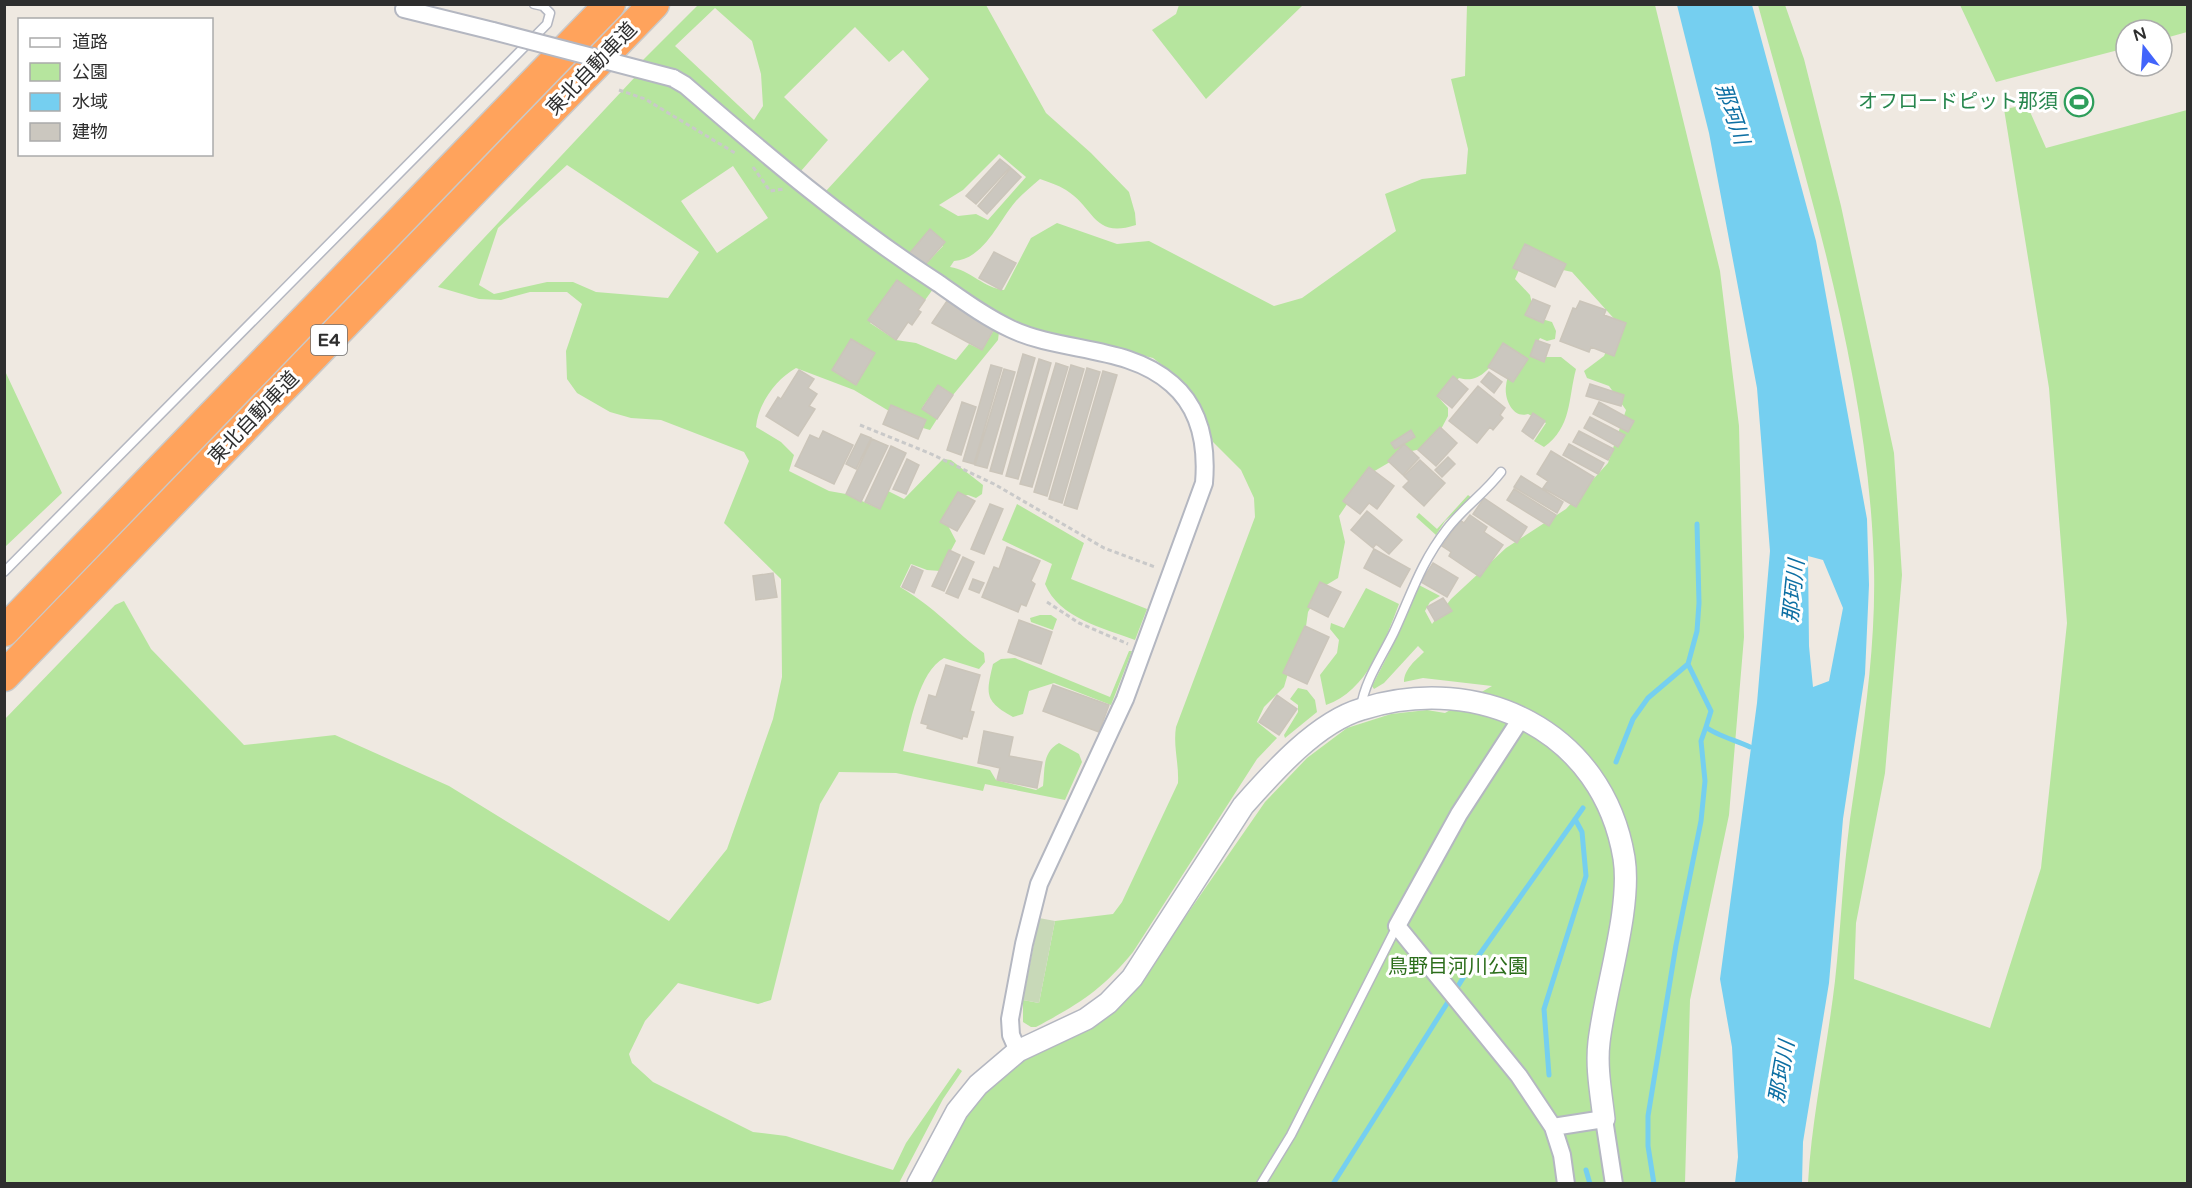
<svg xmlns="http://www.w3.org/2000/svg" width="2192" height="1188" viewBox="0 0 2192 1188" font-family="'Varela Round','Noto Sans JP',sans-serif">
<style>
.green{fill:#b6e59e;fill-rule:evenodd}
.cemetery{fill:#c8d9b8}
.water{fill:#75cff0;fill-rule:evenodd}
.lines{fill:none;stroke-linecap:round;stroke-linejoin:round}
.stream{stroke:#75cff0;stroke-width:5}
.building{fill:#cbc7bf;stroke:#cbc5ba;stroke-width:1.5}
.service-casing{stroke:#b4b7c1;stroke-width:11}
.minor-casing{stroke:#b4b7c1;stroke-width:20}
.tertiary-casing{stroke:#b4b7c1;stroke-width:24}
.motorway-casing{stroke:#c9c9c9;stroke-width:33}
.path{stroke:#c9c9c9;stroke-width:3;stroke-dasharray:4.5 3;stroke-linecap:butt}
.service{stroke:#fff;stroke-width:8}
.minor{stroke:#fff;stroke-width:16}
.tertiary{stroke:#fff;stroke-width:21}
.motorway{stroke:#ffa35c;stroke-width:30}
.minor-bridge-casing{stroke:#b4b7c1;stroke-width:20;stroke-linecap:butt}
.minor-bridge{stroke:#fff;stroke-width:16}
.labels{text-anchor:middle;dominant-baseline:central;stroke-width:6;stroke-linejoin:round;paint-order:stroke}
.shield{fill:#fff;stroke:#6d6d6d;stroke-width:1.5}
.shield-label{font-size:18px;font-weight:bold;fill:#2e2e2e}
.street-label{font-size:20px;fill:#2e2e2e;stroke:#fff}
.leisure-label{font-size:20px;fill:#27864d;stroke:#fff;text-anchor:end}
.park-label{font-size:20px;fill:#2c6e1b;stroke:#fff}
.water-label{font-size:21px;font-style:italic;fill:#0d6fa3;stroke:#fff}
</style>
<rect width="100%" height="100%" fill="#efe9e1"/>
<path class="green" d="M698,5h288l60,108 45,40 38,39 6,21 1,12c-43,14 -41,-17 -70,-35 -8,-5 -18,-8 -26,-11 -8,7 -17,14 -24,22 -18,21 -32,58 -62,60l-4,6c20,3 34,21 54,23l27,-52 26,-15 60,21 32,-3 125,65 28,-8 94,-67 -11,-37 37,-15 44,-5 2,-25 -17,-70 14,-3 2,-71h188l65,266 19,155 5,211 -15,178 -39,185 -5,183h-759l36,-63 42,-50 134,-85 127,-183 42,-44 40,-30 44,-14 36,-4 18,3 47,-27 -69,-8 -19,4c0,-13 12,-22 20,-30l-6,-6 -34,37 -10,6 -2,-3 17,-33 28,-69 23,12 -10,6 -5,9 7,13 19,-25 55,-51 60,-39 42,-46 18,-53 -17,-24 -22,-8 -3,-7 20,-15 14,-33 -46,-51 -49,-11 -8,18 15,16 5,22 17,5 4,9 -1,8 -8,2 -7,-3 -5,8 5,11h21l15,12c-8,30 -4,58 -32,78l-10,-6 12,-18 -18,-9c-15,5 -24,-15 -22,-28 1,-10 6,-19 9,-28l-15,-4c-10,14 -21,30 -41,24l-21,19 10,11v8l-9,17 -13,15 -19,4 -41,24 -27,40 6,26 -7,36 -15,9 -15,25 -4,29 -13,22 -7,24 -20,20 -7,15 20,16 -20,21 -124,193c-31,38 -54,52 -97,75h-5l-8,-5v-22l16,3 16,-82 58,-7 9,-12 56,-119c1,-20 -5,-37 -2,-56l79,-210 -1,-19 -13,-28 -28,-28 -11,-29 -22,-34 -27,-21 -135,-33 -79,-44 -14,19 -26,-18 -29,41 26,17 20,3 40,17 13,-16 13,6 13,-22 4,4 -1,8 -45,55 -15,-10 -16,23 15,11 -7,11 -7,-2 3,-8 -35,-15 -2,6 -35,-21 -58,-22c-20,11 -38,36 -40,59l25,15 13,13 -5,16 40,20 17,3 34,15 8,-18 16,8 39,-40 8,1 32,25 -1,9 -6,4 -8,-3 -14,4 -9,21 11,21 -16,30 -13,-1 -16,-6 -11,23c36,21 53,43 84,66l1,9 -6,7 -35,-11c-25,13 -34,67 -41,93l87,19 6,10 40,10 7,-4c2,-16 -1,-34 16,-43l20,11 3,8 -17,38 -80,-16 -2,7 -87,-18 -57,-1 -19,32 -49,196 -13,4 -80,-21 -33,38 -16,33 3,9 21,19 100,50 33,4 107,34 13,-27 52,-75 4,3 -19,28 -44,84h-894l-1,-463 111,-115 9,-4 27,48 93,96 91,-10 114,51 220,135 58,-72 46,-130 9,-42 -1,-98 -57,-56 25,-62 -5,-9 -83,-32 -30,-2 -21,-6 -33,-19 -10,-14 -1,-28 16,-47 -15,-12h-37l-29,8 -22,-1 -41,-12 198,-211 40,11 182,136 -176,-150 -40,-12zM715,8l37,33 9,33 2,32 -9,14 -79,-74zM855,27l34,35 14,-12 26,29 -103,112 -25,-20 27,-31 -44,-43zM999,154l27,23 -38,43 -12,-6 -18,2 -19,-11 24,-15zM567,165l132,87 -31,46 -72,-6 -23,-10h-26l-53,12 -15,-9 19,-57zM733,166l35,52 -51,35 -36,-52zM932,234l11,12 -19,20z
M1179,5v-1l124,1 -97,94 -54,-69 24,-16z
M1758,5h27l19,54 37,147 53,247 8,122 -17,198 -29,150 -2,56 136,49 51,-160 26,-245 -18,-235 -45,-279 23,-4 19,43 141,-38v1073h-379c4,-68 19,-134 27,-202 6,-54 8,-108 15,-162 12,-83 26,-166 24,-251 -5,-191 -66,-380 -116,-563z
M1960,5h227v27l-25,7v-9h-36v18l-130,34z
M5,371l57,122 -57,54h-1z
M1468,495l4,3 -27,23 -9,14 -20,-18 3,-4 18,16z
M1017,504l67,39 -13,36 76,30 -12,31c-32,-12 -76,-22 -90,-56l7,-20 -50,-24z
M1366,588l33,16c-14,37 -32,87 -73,101l-6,-30 17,-22 2,-13 -9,-11 1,-6 13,5z
M1040,615h11l6,4 -4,11 -22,-8 -1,-4z
M1129,651h3l-21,54 -57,-22 -25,8 -6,23 -10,3c-29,-16 -27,-23 -20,-53l8,-5 14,-1 95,39z
M1298,688l9,2 8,10 2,12 -32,26 -1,-3 14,-23v-7l-8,-6z"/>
<path class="cemetery" d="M1039,918l16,3 -16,82 -16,-3z"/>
<path class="water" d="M1677,5h75l64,236 51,278 2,66 -4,89 -22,145 -14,164 -26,159 -1,41h-67l3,-26 -6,-110 -12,-68 37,-276 13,-152 -13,-163 -48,-255zM1808,556l15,4 20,48 -14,73 -16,6 -4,-41z"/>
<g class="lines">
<path class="stream" d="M1697,524l2,79 -2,28 -9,33 23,47 -5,16c9,8 32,14 44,20
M1616,762l17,-43 15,-21 40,-34
M1549,1075l-5,-66 42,-133 -4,-44 -7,-13
M1586,1170l4,14
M1333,1184l132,-209 118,-167
M1654,1184l-6,-38v-30l28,-171 25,-124 4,-40 -4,-40 5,-14"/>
</g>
<path class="building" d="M1000,159l10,8 -34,37 -10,-8z
M1011,168l10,9 -34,37 -9,-8z
M930,229l15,13 -21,24 -15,-12z
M1525,244l41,20 -11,23 -42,-19z
M994,252l22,11 -15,27 -22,-12z
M897,280l28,20 -7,10 3,2 -9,13 -4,-3 -12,18 -28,-20z
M1533,299l17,7 -7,17 -18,-8z
M947,301l48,26 -13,23 -50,-27z
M1580,301l26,9 -2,5 22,8 -12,33 -23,-9 -2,5 -29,-11 13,-33 3,1z
M851,339l24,14 -19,32 -24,-15z
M1536,340l14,5 -6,17 -14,-6z
M1503,343l25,16 -15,23 -25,-15z
M1023,354l12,4 -33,116 -12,-3z
M1039,359l12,4 -33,116 -12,-3z
M1056,363l12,4 -36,120 -12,-3z
M991,365l11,3 -28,96 -11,-3z
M1071,365l13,4 -37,127 -13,-4z
M1087,368l13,4 -38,131 -13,-4z
M1004,369l11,3 -28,96 -12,-3z
M799,370l15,9 -6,9 9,6 -8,12 6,3 -17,27 -32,-20 12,-19 3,2z
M1103,371l14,4 -40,134 -13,-4z
M1489,372l13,10 -8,11 -13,-11z
M1453,376l15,13 -16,19 -15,-12z
M1590,384l34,11 -3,11 -35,-10z
M938,385l15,10 -16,24 -15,-10z
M1478,386l27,22 -5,7 3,3 -10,12 -3,-3 -13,16 -28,-22z
M962,402l14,5 -15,48 -14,-5z
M1599,402l35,19 -6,11 -35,-18z
M891,405l35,15 -8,19 -35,-15z
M1533,413l12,8 -12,18 -11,-8z
M1590,417l35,18 -7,12 -34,-19z
M1440,427l17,16 -21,23 -18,-16z
M1411,430l4,7 -20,12 -4,-6z
M823,431l30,14 -19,39 -39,-18 15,-31 9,4z
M1579,431l35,18 -6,11 -35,-18z
M861,434l10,4 -15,31 -10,-5z
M872,439l16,7 -27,56 -15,-8z
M1404,444l15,14 -16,17 -15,-14z
M1569,444l35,19 -6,11 -35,-19z
M891,446l15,7 -26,56 -15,-7z
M1551,451l43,26 -18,30 -33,-19 5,-7 -11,-7z
M1448,457l7,7 -13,13 -7,-7z
M907,459l12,6 -13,29 -13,-5z
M1420,460l25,23 -21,23 -21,-19 6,-6 -5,-5z
M1369,467l25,19 -17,23 -8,-6 -9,11 -17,-13z
M1521,476l42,26 -6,11 -43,-26z
M1514,489l42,26 -7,11 -42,-26z
M958,492l17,9 -18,30 -17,-9z
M1484,498l43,29 -10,16 -44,-29z
M990,504l13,5 -19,45 -13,-5z
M1367,511l35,29 -13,14 -13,-10 -3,4 -22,-18z
M1470,515l17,12 -3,5 19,13 -23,32 -31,-21 2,-4 -9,-6 18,-26 4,3z
M1007,547l33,14 -9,20 4,3 -9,22 -5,-2 -3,8 -36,-15 12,-30 5,2z
M1374,549l36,20 -10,18 -36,-19z
M949,550l11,5 -16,36 -12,-5z
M963,557l11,5 -16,36 -12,-5z
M1433,563l25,15 -11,19 -26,-15z
M912,566l11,5 -9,22 -12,-6z
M773,573l4,24 -21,3 -3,-24z
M973,579l11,4 -5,10 -10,-4z
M1320,582l21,10 -13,25 -20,-10z
M1443,598l9,13 -17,10 -8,-14z
M1019,620l33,12 -11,32 -33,-12z
M1305,626l24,11 -22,47 -24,-11z
M946,665l34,10 -10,36 4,1 -7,25 -4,-1 -1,3 -35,-11 1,-3 -7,-2 8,-28 7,2z
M1053,685l56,20 -10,27 -56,-21z
M1277,695l20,14 -18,26 -20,-13z
M984,731l29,6 -4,19 33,6 -5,26 -40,-8 3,-12 -22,-5z"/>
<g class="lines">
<g class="service-casing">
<path id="service" d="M4,572l543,-548 3,-11 -7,-7 -9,-2
M1361,707c4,-27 21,-50 33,-75 18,-39 26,-68 53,-103 16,-21 38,-36 54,-57
M1261,1184l30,-49 106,-209"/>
</g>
<g class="minor-casing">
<path id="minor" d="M404,9l89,22
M673,78l12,7c81,70 162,139 253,198 23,16 47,34 73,46 51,24 117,16 161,55 29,25 35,63 32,99l-79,216 -86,185 -15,60 -14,75 1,16 7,16
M1522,717l-63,97 -62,112 122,150 34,51
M1566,1184l-4,-29 -9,-28 51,-8 10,65"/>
</g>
<g class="tertiary-casing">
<path id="tertiary" d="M918,1184l39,-73 21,-26 40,-34 68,-32 22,-16 24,-25 111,-172c30,-34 74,-84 119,-97 118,-37 241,22 262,149 8,50 -19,131 -25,184 -3,25 2,51 5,77"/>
</g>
<g class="motorway-casing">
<path id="motorway" d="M4,631l606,-627
M4,676l650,-672"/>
</g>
<path class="path" d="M619,90l26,9 90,54
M753,167l17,24 14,-2
M860,425l69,28 65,31 110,64 51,19
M1047,602l32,21 49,21"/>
<use href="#service" class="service"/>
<use href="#minor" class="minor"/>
<use href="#tertiary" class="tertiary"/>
<use href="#motorway" class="motorway"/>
<g class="minor-bridge-casing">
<path id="minor-bridge" d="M493,31l180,47"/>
</g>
<use href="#minor-bridge" class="minor-bridge"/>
</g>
<defs>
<g id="stadium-ring" transform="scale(1.5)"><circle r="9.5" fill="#fff" stroke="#2e9e5b" stroke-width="1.5"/><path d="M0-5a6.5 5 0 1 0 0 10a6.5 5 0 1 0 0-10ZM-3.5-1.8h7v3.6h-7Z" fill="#2e9e5b"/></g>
</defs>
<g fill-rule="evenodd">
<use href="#stadium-ring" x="2079" y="102"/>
</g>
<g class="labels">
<rect class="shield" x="311" y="325" width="36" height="30" rx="4.5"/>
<g class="shield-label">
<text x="329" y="340">E4</text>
</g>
<g class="street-label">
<text transform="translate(592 69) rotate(-46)">東北自動車道</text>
<text transform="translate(254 418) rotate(-46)">東北自動車道</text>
</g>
<g class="leisure-label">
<text x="2058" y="102">オフロードピット那須</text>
</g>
<g class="park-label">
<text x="1458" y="967">鳥野目河川公園</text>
</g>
<g class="water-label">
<text transform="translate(1732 114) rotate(71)">那珂川</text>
<text transform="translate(1794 591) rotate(-84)">那珂川</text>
<text transform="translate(1782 1072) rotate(-80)">那珂川</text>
</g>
</g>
<rect width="2192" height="1188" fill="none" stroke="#2e2e2e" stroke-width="12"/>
<rect x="18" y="18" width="195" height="138" fill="#ffffff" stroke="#ababab" stroke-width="1.5"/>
<rect x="30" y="38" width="30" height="9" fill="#ffffff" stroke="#ababab" stroke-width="1.5"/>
<text x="72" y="48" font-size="18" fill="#2e2e2e">道路</text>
<rect x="30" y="63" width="30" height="18" fill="#b6e59e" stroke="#ababab" stroke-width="1.5"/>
<text x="72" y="78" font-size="18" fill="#2e2e2e">公園</text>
<rect x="30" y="93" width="30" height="18" fill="#75cff0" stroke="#ababab" stroke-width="1.5"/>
<text x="72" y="108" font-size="18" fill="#2e2e2e">水域</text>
<rect x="30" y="123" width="30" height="18" fill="#cbc7bf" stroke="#ababab" stroke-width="1.5"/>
<text x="72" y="138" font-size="18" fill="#2e2e2e">建物</text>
<g transform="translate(2144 48) rotate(343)"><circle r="28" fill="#ffffff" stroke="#ababab" stroke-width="1.5"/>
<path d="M0-4.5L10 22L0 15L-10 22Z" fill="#4264fb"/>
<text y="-9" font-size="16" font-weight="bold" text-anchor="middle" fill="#2e2e2e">N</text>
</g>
</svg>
